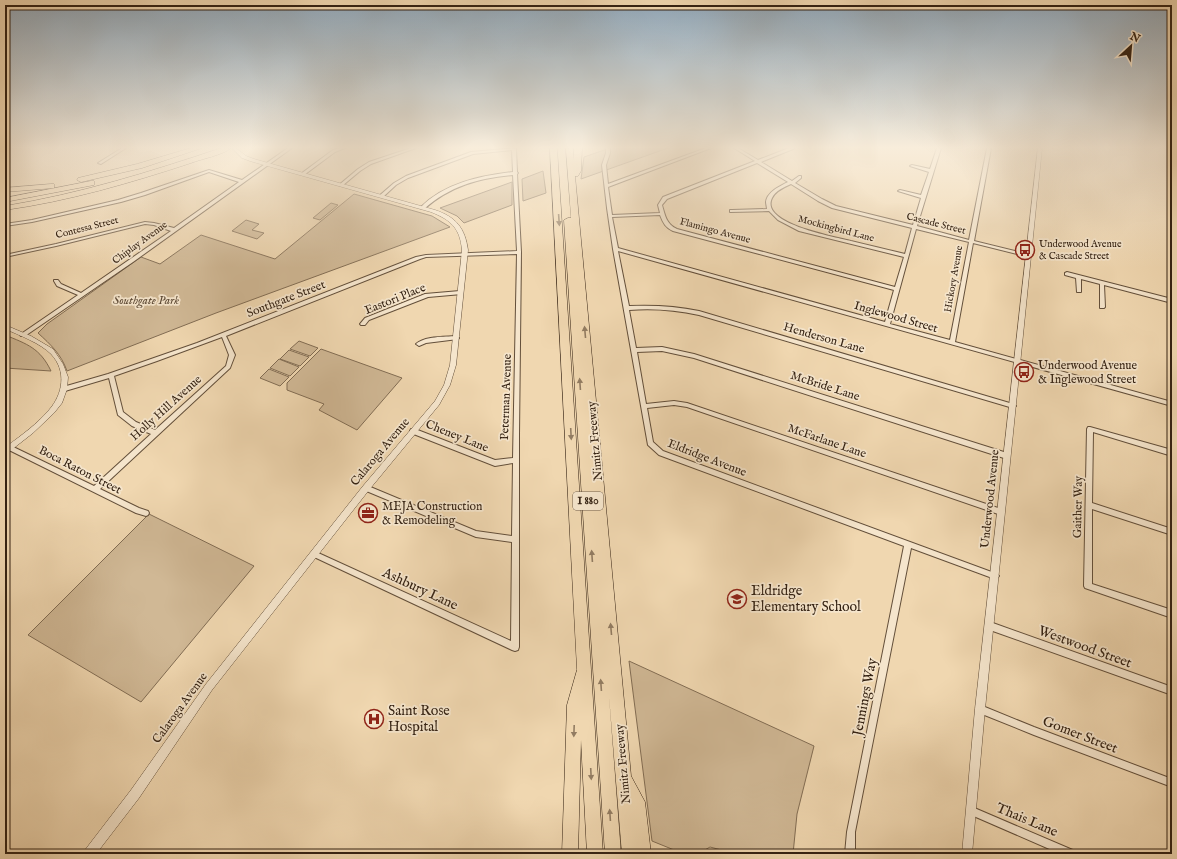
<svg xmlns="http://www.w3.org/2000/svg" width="1177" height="859" viewBox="0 0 1177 859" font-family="'IM FELL English',serif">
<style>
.green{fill:#d0b895;stroke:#826d54}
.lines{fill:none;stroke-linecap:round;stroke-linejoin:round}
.minor-casing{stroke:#634f3a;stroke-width:2}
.tertiary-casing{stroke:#634f3a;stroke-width:1}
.motorway-casing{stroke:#342213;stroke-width:1}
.minor{fill:#f5e5cc;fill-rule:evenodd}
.tertiary{fill:#f5e5cc;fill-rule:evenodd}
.motorway{fill:#f0d7b0;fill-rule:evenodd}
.oneway{fill:#927c62}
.labels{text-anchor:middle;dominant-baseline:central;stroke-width:3.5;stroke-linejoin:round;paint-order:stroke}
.far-street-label{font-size:10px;fill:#342213;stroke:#f5e5cc}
.far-poi-label{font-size:10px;fill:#342213;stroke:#f5e5cc;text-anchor:start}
.shield{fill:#f5e5cc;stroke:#6e5c4a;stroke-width:1}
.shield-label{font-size:11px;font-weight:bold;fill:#342213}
.street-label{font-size:12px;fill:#342213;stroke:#f5e5cc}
.park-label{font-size:12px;font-style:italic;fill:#5b4834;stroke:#f5e5cc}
.poi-label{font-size:12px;fill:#342213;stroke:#f5e5cc;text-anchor:start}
.near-street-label{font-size:14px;fill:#342213;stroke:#f5e5cc}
.near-poi-label{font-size:14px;fill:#342213;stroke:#f5e5cc;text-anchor:start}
</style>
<rect width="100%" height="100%" fill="#f0d7b0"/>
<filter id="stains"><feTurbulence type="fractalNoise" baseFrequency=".005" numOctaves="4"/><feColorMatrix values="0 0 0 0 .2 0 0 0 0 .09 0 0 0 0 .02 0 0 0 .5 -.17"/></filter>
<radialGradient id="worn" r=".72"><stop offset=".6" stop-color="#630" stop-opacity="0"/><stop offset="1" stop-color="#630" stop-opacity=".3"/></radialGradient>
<path class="green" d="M610,148h58l-87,31 3,-22z
M543,171l3,22 -23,8 -1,-22z
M512,182v23l-48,18 -7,-7 -17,-8z
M354,194l78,22 18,11 -234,86 -149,58c-6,-17 -16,-26 -29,-38l9,-9 94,-67 19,7 41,-29 74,24z
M331,203l7,2 -18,15 -7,-2z
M246,220l13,4 -7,6 12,3 -7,6 -25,-8z
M5,335c22,9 35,13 46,36l-46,-3z
M299,341l19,7 -8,8 -20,-7z
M321,349l81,29 -45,52 -38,-20 5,-6 -37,-14v-7z
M289,350l20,7 -9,9 -20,-7z
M279,359l20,8 -9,9 -20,-8z
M269,369l20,8 -9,9 -20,-8z
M149,514l105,52 -113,136 -113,-67z
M629,661l185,85 -17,68 -4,40h-21l-20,-3 -23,1 -19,-5 -7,4 -2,3h-17l-32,-13z"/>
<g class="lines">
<g class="minor-casing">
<path id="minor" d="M122,148h4l-25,16 -3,-1z
M288,148h4l-159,114 -108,74h-4l-1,-1 1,-1 57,-39 -21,-9 -3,-5v-1h4l3,4 20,9 90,-62 -17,-6 -9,-1 -89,22 -51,11v-2l51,-11 89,-22 9,1 20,5 65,-46 -30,-10 -64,23 -24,7 -89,20 -27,4v-2l27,-4 86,-20 23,-7 68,-23 33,10z
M340,148h5l-10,4 -31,23h-2v-2l31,-23z
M411,148h5l-45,16 -11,7 -18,15 -3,-1 19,-16 11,-7z
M516,148l1,24 1,1 -1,1 4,78 -2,183v212l-1,3 -3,1 -3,-1 -200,-94 -1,-2 1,-2 2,-1 2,1 195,89 1,-99 -36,-5 -112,-47 -1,-2 1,-2 2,-1 2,1 108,45 36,5 1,-73 -18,3 -84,-33 -1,-2 1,-2h4l80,31 18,-2 4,-204 -91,3 -6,2 -194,77 9,19 -5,13 -130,121 39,19 9,3 1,2 -1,2 -2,1 -10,-3 -131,-65v-5l89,43 57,-52 -19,-8 -14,-11 -9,-37 -44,13 -3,-2 1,-2 45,-13 89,-31 219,-86 10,-2 91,-4 -4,-76c-34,3 -63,11 -89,34l-4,-1c24,-25 60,-32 93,-36l-1,-22 -39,4 -65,24 -12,7 -13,12 -4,-1 15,-13 12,-7 65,-24zM222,337l7,18 -3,11 -71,64 -19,-8 -13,-10 -9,-36 43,-15z
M606,148h4v5l-4,12 2,19 98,-36h5l-103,39 4,28 48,-2 -2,-8 5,-8 92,-36 -21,-13h4l20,12 31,-12h5l-1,1 -32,13 31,19 7,-5h2v2l-6,5 27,16 14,7 77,19 8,-27 -23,-7 2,-1 21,5 8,-23 -19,-6 2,-1 18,4 7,-21h4l-24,78 52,14 18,-92h4l-17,93 57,14v1l-2,1 -56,-14 -18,99 217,60v4l-554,-155 11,55c24,-1 47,0 70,5l314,93 3,2 -3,2 -314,-93c-23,-5 -46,-7 -70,-5l7,38 26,-1 32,7 313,99 2,1 1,2 -1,2 -2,1 -313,-101 -32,-7 -25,1 9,52 28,-3 13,2 314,106 2,1 1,2 -1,2 -2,1 -314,-108 -13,-2 -27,3 6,34 10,9 334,123 2,2 -2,2 -2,1 -84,-31 -56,284v22h-10l2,-22 57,-286 -245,-91 -11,-10 -35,-196 -6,-41 -5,-43 4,-12zM757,163l31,19c-8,4 -21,10 -22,20 0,1 1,6 1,7l-35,1h-2v2l39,-1 9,9 21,11 105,26 -9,30 -218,-58c-11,-5 -12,-14 -15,-24l5,-6zM791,184l27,17 14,7 80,20 -7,26c-18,-4 -36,-9 -54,-13 -15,-4 -92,-17 -79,-43 3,-7 12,-11 19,-14zM660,215c3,8 6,13 13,16l221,59 -9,32 -267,-74 -6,-31zM916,229l53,13 -19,98 -60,-16z
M1067,272l105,27v4l-68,-18 1,22 -1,1h-4v-24l-19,-5v13h-4l-1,-14 -11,-3v-2z
M460,291l2,1v2l-34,3 -59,23 -4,5h-4l-1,-1 5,-6 60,-24z
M456,336l3,2 -1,1 -32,4 -7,3 -3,-2c9,-8 28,-7 40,-8z
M1088,427h2l82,23v6l-79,-24 -1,71 80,26v6l-80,-26v75l80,26v8l-87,-30 -1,-2 3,-157z
M990,622l182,65v8l-182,-65 -3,-1 -1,-3 1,-3z
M980,705l54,22 138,52v8l-138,-52 -57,-23 -1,-3 1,-3z
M972,807l103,44 2,3h-16l-92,-40 -1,-3 1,-3z"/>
</g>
<g class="tertiary-casing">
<path id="tertiary" d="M232,148h4l10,8 8,3 181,51c21,7 30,18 33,40l-12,115 -6,20 -11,20 -70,85 -157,200 -73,108 -43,56h-12l1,-4 46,-60 75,-106 157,-198 72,-85 9,-16 6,-20 12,-115c-2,-22 -11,-30 -31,-38l-181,-51 -8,-3z
M1038,148h4l-57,561 -13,145h-10l13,-145z
M5,325l26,11 22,13 10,15 5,13 -1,12 -5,14 -8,10 -21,20 -23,18 -3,-1 -1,-2 1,-2c15,-11 30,-22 42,-36 14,-16 18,-39 2,-56 -11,-11 -32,-19 -46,-25z"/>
</g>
<g class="motorway-casing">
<path id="motorway" d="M191,148h11l-60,20 -61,14 -4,-2 1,-2 59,-14z
M221,148h10c-8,7 -30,11 -40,15 -61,20 -122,38 -186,47v-4c74,-12 145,-34 216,-58z
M550,148h7l46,706h-16l-6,-114 -3,114h-16l5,-149 10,-35z
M566,148h7l1,12v-12h8l-1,23 -3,5h-3l56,600 14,26 6,52h-29l-13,-158 12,158h-16l-41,-634 4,-2h3z
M91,181h3v4l-89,17v-4z
M51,184h3v4l-49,4v-4z"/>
</g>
<use href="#minor" class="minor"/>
<use href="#tertiary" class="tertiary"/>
<use href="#motorway" class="motorway"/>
</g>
<defs><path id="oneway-solid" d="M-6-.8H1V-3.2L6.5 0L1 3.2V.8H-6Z"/></defs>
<g class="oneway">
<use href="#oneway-solid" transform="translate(559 220) rotate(86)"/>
<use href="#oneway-solid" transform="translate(585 332) rotate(-95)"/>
<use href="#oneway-solid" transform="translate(580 384) rotate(-94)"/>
<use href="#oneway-solid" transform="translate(571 434) rotate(87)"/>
<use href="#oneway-solid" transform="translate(592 556) rotate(-94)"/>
<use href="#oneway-solid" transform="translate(611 629) rotate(-95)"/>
<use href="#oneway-solid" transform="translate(601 685) rotate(-94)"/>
<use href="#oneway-solid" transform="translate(574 731) rotate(92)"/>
<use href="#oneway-solid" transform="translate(591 774) rotate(87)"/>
<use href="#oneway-solid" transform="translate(610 815) rotate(-94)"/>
</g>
<linearGradient id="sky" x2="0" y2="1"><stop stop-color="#91a9bc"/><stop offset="0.55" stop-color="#f8eddb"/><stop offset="1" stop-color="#f8eddb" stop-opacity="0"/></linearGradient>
<rect width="1177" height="268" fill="url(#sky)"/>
<defs>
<g id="bus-ring" transform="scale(1)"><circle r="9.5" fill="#f5e5cc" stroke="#8f2418" stroke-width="1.5"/><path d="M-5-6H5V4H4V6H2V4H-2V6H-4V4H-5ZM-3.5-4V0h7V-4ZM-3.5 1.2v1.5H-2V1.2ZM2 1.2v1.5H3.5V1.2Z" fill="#8f2418"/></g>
<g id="office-ring" transform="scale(1)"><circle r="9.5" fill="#f5e5cc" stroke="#8f2418" stroke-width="1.5"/><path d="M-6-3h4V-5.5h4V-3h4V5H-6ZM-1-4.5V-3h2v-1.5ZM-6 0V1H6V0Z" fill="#8f2418"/></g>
<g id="school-ring" transform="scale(1)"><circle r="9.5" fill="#f5e5cc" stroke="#8f2418" stroke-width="1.5"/><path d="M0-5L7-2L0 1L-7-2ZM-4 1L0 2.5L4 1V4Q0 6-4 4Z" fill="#8f2418"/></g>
<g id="hospital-ring" transform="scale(1)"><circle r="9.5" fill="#f5e5cc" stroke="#8f2418" stroke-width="1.5"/><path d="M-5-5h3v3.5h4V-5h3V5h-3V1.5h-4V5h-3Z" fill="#8f2418"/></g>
</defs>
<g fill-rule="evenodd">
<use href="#bus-ring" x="1025" y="250"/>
<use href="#bus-ring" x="1024" y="372"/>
<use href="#office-ring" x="368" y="513"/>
<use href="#school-ring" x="737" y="599"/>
<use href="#hospital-ring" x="374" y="719"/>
</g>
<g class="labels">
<g class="far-street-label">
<text transform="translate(936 224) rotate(14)">Cascade Street</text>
<text transform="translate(87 228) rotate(-14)">Contessa Street</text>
<text transform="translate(836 229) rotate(15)">Mockingbird Lane</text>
<text transform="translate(715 231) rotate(15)">Flamingo Avenue</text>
<text transform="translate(140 243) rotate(-36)">Chiplay Avenue</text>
<text transform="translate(954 279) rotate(-80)">Hickory Avenue</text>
</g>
<g class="far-poi-label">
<text x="1039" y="244">Underwood Avenue<tspan x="1039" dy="12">&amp; Cascade Street</tspan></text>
</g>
<rect class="shield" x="573" y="492" width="30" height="18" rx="3"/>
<g class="shield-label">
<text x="588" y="501">I 880</text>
</g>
<g class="street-label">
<text transform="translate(286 299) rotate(-21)">Southgate Street</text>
<text transform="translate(395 299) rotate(-22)">Eastori Place</text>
<text transform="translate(896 317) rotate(16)">Inglewood Street</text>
<text transform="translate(824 338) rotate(16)">Henderson Lane</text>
<text transform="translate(825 386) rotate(18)">McBride Lane</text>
<text transform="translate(506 397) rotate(-88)">Peterman Avenue</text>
<text transform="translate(166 408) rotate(-42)">Holly Hill Avenue</text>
<text transform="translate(457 436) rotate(22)">Cheney Lane</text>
<text transform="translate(595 441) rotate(-95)">Nimitz Freeway</text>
<text transform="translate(827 441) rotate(19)">McFarlane Lane</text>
<text transform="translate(380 452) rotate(-50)">Calaroga Avenue</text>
<text transform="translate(707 458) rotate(21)">Eldridge Avenue</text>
<text transform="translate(80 470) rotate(27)">Boca Raton Street</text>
<text transform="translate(990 499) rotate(-84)">Underwood Avenue</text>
<text transform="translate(1078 507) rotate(-89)">Gaither Way</text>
<text transform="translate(180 708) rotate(-54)">Calaroga Avenue</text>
<text transform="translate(623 764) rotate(-95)">Nimitz Freeway</text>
</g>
<g class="park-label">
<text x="146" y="300">Southgate Park</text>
</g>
<g class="poi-label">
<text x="1038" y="365">Underwood Avenue<tspan x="1038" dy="14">&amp; Inglewood Street</tspan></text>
<text x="382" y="506">MEJA Construction<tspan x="382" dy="14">&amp; Remodeling</tspan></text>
</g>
<g class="near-street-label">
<text transform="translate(420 589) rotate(25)">Ashbury Lane</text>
<text transform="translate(1085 647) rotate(20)">Westwood Street</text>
<text transform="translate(865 697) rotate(-79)">Jennings Way</text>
<text transform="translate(1080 735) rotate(21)">Gomer Street</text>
<text transform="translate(1027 820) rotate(23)">Thais Lane</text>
</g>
<g class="near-poi-label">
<text x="751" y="591">Eldridge<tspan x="751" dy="16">Elementary School</tspan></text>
<text x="388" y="711">Saint Rose<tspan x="388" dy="16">Hospital</tspan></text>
</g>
</g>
<rect width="1177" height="859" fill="none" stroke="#f0d7b0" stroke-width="20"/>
<rect x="6" y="6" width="1165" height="847" fill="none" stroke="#342213" stroke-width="2"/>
<rect x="10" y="10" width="1157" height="839" fill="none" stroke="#342213"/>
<g transform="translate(1131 46) rotate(26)" stroke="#f5e5cc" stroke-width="3" paint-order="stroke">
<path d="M0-3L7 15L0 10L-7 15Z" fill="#342213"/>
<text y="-6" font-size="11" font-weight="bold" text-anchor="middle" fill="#342213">N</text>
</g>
<rect width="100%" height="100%" filter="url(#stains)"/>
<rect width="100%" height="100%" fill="url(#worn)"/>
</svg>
